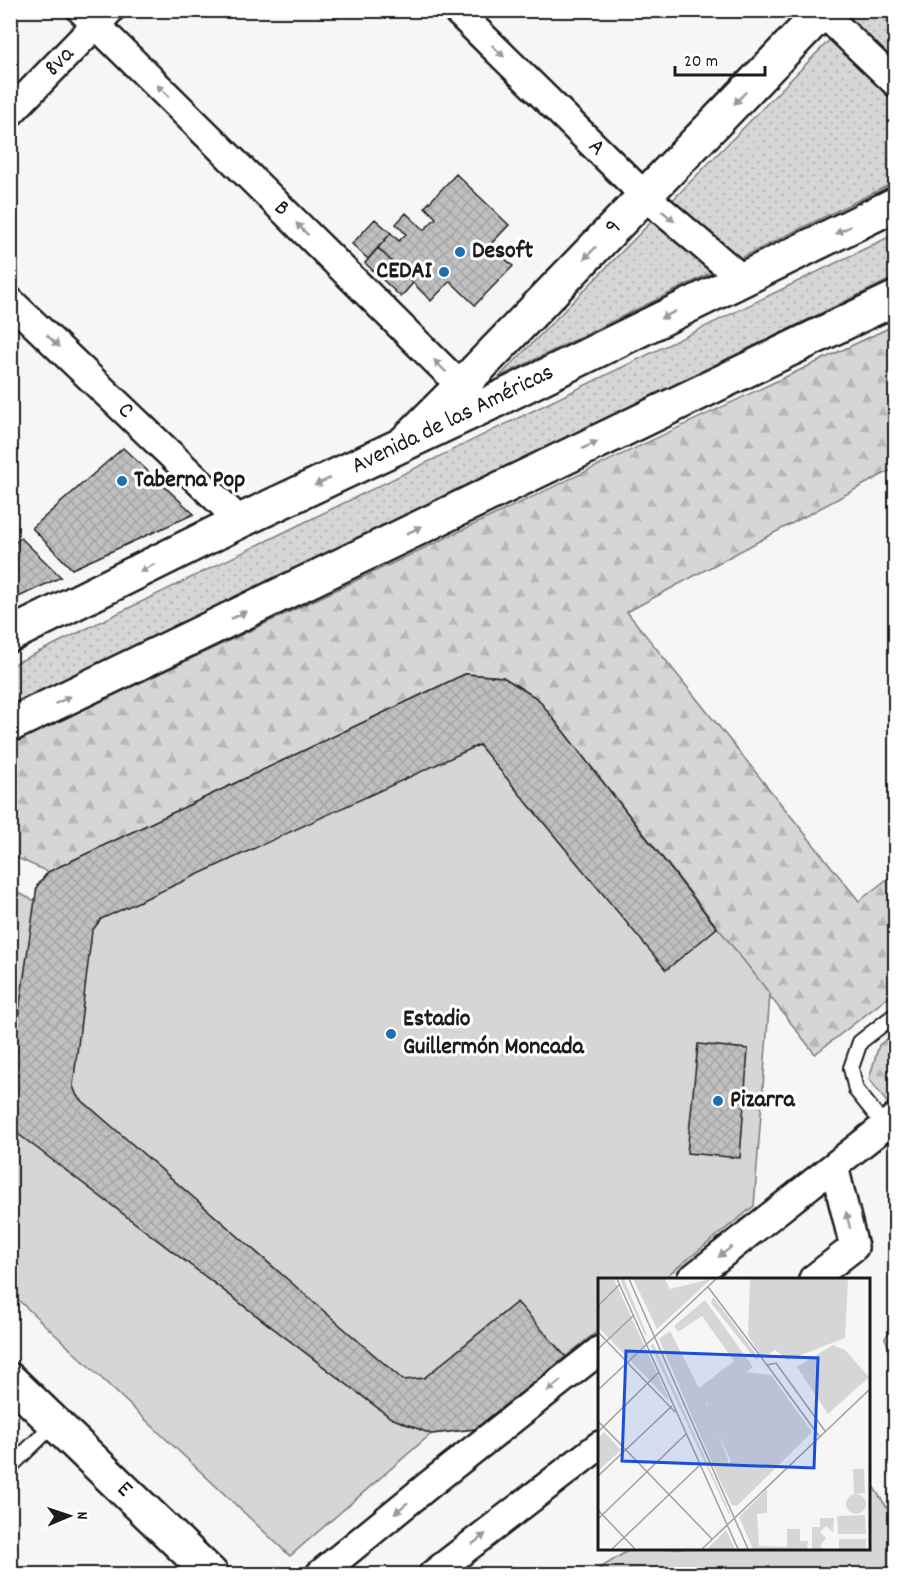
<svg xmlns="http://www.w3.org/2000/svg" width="906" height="1585" viewBox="0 0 906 1585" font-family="Dekko,sans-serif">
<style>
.grass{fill:url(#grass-dots);stroke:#797979;stroke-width:1.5}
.forest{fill:url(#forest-firs);stroke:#797979;stroke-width:1.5}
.garden{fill:#d6d6d6;stroke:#797979;stroke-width:1.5}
.building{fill:url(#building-cross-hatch);stroke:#1c1c1c;stroke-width:1.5}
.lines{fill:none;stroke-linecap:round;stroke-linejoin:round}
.service-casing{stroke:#1c1c1c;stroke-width:18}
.minor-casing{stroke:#1c1c1c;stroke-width:32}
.tertiary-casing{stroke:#1c1c1c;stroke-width:38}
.primary-casing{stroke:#1c1c1c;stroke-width:38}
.path{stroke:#1c1c1c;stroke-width:4;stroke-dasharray:6 4.5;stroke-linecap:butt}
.service{stroke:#fff;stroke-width:14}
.minor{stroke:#fff;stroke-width:27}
.tertiary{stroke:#fff;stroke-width:33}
.primary{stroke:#fff;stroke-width:33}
.oneway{fill:#999}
.poi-dot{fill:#1f6fb2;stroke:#fff;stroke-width:2}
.labels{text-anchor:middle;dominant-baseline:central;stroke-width:6;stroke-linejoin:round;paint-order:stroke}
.street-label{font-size:24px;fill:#1c1c1c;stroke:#fff}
.poi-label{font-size:24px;font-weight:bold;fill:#1c1c1c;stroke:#fff;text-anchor:start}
.inset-road{fill:none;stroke:#9f9f9f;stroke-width:1.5}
.view{fill:#1d4ed8;fill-opacity:0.15;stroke:#1d4ed8;stroke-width:3}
.inset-edge{fill:none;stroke:#1c1c1c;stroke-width:3}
</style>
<defs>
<pattern id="grass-dots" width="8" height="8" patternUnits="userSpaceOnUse" patternTransform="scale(1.5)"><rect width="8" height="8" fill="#d6d6d6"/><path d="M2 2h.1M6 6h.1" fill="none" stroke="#b7b7b7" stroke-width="1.8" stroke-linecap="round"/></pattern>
<pattern id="forest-firs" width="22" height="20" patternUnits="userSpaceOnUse" patternTransform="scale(1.5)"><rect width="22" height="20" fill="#d6d6d6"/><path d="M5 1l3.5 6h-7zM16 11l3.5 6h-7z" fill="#b7b7b7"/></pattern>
<pattern id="building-cross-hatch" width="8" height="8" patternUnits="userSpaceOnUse" patternTransform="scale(1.5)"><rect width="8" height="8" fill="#c0c0c0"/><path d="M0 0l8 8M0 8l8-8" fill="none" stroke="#a4a4a4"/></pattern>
</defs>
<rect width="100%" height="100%" fill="#f6f6f6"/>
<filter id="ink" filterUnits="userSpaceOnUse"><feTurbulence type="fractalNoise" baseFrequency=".0167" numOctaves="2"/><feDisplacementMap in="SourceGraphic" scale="12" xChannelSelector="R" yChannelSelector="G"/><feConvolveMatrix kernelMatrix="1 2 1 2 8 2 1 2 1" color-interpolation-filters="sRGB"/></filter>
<g filter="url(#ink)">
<path class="grass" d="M858,11h37v171l-396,195z
M895,234v43l-884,431 -1,-42z"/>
<path class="forest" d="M895,325v143l-268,144 232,289 36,-28v119l-80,62 -277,-355 -35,-22 -38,-3 -417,198 -37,-17v-111z
M895,1033v66l-6,6 -20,-26 10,-34z"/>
<path class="garden" d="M465,674l38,3 35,22 232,295 -16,212 -91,73h-63v50l-125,100 -44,5 -141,122 -279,-263 -1,-404 25,12 2,-15 11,-14z
M895,1323v40l-10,-25z
M869,1480l26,40v54h-304l41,-26h236z"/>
<path class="building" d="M456,174l53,51 -19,20 23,21 -38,39 -25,-24 -19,20 -53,-53 13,-15 8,8 7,-7 -10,-10 10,-11 18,17 12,-12 -11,-11z
M375,219l16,14 -23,26 -16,-15z
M378,248l35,35 -12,14 -36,-34z
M123,448l71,66 -122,55 -40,-41z
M21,538l40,39 -51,24v-54z
M465,674l38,3 35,22 179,229 -51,42 -187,-225 -378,174 -9,12 -19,155 4,10 326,284 21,-2 93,-76 49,55 -91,72 -44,5 -40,-16 -378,-288 -3,-6v-50l27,-188 11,-14z
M698,1044l50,5 -8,109 -53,-5z"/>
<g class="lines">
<g class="service-casing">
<path id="service" d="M885,1126l-29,-36 -5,-22 9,-26 36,-28
M10,1467l45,-44"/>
</g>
<g class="minor-casing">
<path id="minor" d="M81,10l394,390
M456,10l189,186 97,83
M820,10l76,73
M10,113l100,-103
M10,301l230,220
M834,1166l62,-49
M691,1279l143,-113 20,81 -41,32
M320,1574l110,-90 170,-134
M433,1574l167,-129"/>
</g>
<g class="tertiary-casing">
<path id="tertiary" d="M403,444l58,-58 363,-376
M10,1380l201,194"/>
</g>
<g class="primary-casing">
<path id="primary" d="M10,635l230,-114 242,-114 414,-203
M10,725l886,-427"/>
</g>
<path class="path" d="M10,874l6,3"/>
<use href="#service" class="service"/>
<use href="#minor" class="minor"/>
<use href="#tertiary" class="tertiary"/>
<use href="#primary" class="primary"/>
</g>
<defs><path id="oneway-solid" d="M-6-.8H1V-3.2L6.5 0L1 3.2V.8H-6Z" transform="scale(1.5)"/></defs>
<g class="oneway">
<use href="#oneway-solid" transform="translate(498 51) rotate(44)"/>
<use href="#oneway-solid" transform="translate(163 91) rotate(-135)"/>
<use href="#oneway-solid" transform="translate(740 98) rotate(134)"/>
<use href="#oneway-solid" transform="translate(668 216) rotate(40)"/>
<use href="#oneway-solid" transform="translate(302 229) rotate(-135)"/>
<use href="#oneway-solid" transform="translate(843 230) rotate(154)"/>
<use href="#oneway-solid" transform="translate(590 253) rotate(134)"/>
<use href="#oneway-solid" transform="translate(668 315) rotate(154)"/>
<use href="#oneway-solid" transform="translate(53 341) rotate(44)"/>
<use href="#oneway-solid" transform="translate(440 366) rotate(-135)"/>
<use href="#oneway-solid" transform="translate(590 445) rotate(-26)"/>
<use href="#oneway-solid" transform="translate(322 482) rotate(155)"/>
<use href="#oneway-solid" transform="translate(414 530) rotate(-26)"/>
<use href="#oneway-solid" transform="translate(147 568) rotate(153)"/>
<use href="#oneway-solid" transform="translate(239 615) rotate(-26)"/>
<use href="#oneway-solid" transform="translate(63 700) rotate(-26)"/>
<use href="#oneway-solid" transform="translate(848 1220) rotate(-104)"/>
<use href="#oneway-solid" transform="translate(725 1252) rotate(142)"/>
<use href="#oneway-solid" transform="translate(554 1386) rotate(142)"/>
<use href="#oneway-solid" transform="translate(401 1508) rotate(141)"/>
<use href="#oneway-solid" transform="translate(479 1539) rotate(-38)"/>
</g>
</g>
<g class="poi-dot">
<circle cx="460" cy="252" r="6"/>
<circle cx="444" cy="272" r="6"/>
<circle cx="122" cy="481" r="6"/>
<circle cx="391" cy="1034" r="6"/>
<circle cx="718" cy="1101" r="6"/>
</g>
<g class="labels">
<g class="street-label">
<text transform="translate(60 62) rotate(-46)">8va</text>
<text transform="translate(596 148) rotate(44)">A</text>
<text transform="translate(281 209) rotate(45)">B</text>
<text transform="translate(614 228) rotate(-46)">9</text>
<text transform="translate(125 411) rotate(44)">C</text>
<text transform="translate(453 420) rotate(-26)">Avenida de las Américas</text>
<text transform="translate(124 1490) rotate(44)">E</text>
</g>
<g class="poi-label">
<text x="472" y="252">Desoft</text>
<text x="432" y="272" text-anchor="end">CEDAI</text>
<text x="134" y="481">Taberna Pop</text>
<text x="403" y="1020">Estadio<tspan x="403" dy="28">Guillermón Moncada</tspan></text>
<text x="730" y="1101">Pizarra</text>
</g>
</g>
<g transform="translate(598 1278)">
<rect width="272" height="272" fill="#f6f6f6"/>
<path d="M0,1h16l56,123 -72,-75zM22,1h4l23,56h-2zM35,1h32l5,10 41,-10 -54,50zM55,65l77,170 -1,2 -78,-169zM222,240h14l-1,14 -7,-6 -6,6 6,6 -6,8 3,3h-11v-22h8zM128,252l9,19h-28z" fill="#d6d6d6"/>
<path d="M115,19l46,61 -3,2 -45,-57zM107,22l48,67 -47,36 22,56v7l-10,11 -59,-138 11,-8 29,57 35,-27 -32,-45 -24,16 -4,-6z" fill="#d6d6d6"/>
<path d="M6,154l17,18 -23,21v-33zM169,211v24l-10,1 2,32 28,1v-18h13v12h8l-1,8h-54l-14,-32z" fill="#d6d6d6"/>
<path d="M152,1h98l-3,59 -57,22 -13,-10 -13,8 -14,-23zM235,67l12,5 24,27 -41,37 -31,-47zM148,94l25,3 41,57 -75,74 -5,-1 -14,-28 13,-16 -25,-53 3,-9zM255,191h11l1,24 -11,1zM248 226a10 10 0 1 1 20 0a10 10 0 1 1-20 0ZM267,237l1,19h-28l-1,-18zM241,261h27v10h-27z" fill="#d6d6d6"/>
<path class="inset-road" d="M19,1l121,270M31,1l119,270M110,9l59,78M0,28l21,-21M0,54l77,80M0,71l35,-33M0,112l118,-111M0,143l114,118M0,154l61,-60M221,158l-52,-71 9,-2 49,68M0,198l74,-70M0,232l37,39M0,241l88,-85M14,271l88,-84M104,271l168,-160"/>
<path class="view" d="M28,73l192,7 -4,110 -192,-7z"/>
<rect width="272" height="272" class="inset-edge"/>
</g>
<rect width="906" height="1585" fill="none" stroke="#fff" stroke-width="36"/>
<rect x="18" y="18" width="870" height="1549" fill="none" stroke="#1c1c1c" stroke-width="2" filter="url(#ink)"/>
<g transform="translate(69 1516) rotate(88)" stroke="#ffffff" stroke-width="4.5" paint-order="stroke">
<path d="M0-4.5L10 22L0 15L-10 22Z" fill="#1c1c1c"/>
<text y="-9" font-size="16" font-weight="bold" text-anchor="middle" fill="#1c1c1c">N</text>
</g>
<path d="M675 66v9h90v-9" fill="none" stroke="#1c1c1c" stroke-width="3"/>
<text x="684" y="66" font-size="18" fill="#1c1c1c" stroke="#ffffff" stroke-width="4.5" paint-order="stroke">20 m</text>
</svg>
